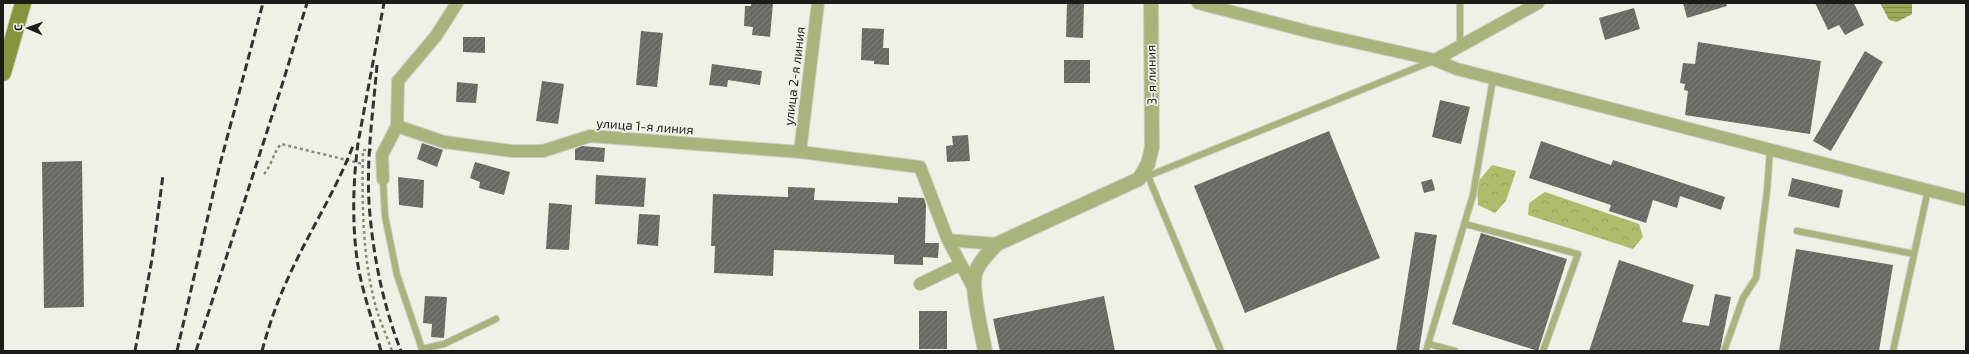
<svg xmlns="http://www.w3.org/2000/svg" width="1969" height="354" viewBox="0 0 1969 354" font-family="'Exo 2',sans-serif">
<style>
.forest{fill:url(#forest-crowns)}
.water{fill:url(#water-rules)}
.building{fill:url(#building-hatch)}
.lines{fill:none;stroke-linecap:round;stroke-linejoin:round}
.service-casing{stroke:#cdcfc6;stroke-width:8}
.minor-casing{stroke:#cdcfc6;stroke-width:14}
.tertiary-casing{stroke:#cdcfc6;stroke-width:16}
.secondary-casing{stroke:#cdcfc6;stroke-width:18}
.path{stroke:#888982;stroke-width:2.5;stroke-dasharray:3 3;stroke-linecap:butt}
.service{stroke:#a9b37c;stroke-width:6}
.minor{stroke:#a9b37c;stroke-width:12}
.tertiary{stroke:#a9b37c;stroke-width:14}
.secondary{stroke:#87943c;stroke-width:16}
.rail{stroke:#33342f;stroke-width:3;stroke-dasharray:8 4;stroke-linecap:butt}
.labels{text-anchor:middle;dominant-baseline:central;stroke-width:3.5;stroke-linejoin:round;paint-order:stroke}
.street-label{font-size:13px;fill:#1c1d19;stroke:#eff1e7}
</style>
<defs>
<pattern id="forest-crowns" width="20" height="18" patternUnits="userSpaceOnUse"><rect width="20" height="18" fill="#afbc6b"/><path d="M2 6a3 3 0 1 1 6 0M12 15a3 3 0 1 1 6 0" fill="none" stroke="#96a15c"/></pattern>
<pattern id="water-rules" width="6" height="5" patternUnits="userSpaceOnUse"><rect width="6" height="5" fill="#9daa59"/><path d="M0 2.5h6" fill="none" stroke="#7f8a49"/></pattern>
<pattern id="building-hatch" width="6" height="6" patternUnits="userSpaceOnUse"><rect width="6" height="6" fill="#686a61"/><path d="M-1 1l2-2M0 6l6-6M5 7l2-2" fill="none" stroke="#81827c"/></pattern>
</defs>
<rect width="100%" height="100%" fill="#eff1e7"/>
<path class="forest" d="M1492,165l24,6 -10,30 -11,12 -17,-8 -1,-22z
M1545,192l94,32 4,13 -10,12 -105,-34 1,-12z"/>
<path class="water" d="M1880,3h32v11l-15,8 -8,-2z"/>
<path class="building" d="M751,3h22l-3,34 -18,-2 1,-8 -9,-1 1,-20h6z
M1067,3h17l-1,35 -17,-1z
M1683,3h43l1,3 -40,12z
M1815,3h39l10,22 -19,10 -6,-10 -11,5z
M1634,8l6,21 -35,11 -6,-22z
M862,28l22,1 -1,19h6v17l-15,-1v-3l-13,-1z
M641,31l22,2 -6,54 -21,-2z
M463,37h22v16l-22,-1z
M1698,42l123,19 -11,73 -125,-19 3,-24 -4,-1 1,-6 -5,-1 3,-20 12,1z
M1865,51l18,11 -52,89 -18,-10z
M1064,60h26v23h-26z
M712,64l50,7 -2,14 -32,-5 -1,7 -18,-2z
M542,81l22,3 -6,40 -22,-3z
M457,82l21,2 -2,19 -20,-1z
M1440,100l30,7 -9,37 -29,-7z
M1329,131l51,127 -135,55 -51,-127z
M968,135l2,26 -23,1 -1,-16 7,-1 -1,-9z
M1541,141l70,24 2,-5 112,37 -4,13 -41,-14 -3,12 -24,-8 -7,23 -37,-12 2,-6 -82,-27z
M422,143l21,7 -6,17 -20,-8z
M582,146l23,2 -1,14 -29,-2v-11z
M82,161l2,146 -40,1 -2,-146z
M475,162l35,10 -6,23 -25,-7 1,-6 -10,-4z
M596,175l50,3 -2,29 -49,-3z
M398,177l26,3 -1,28 -24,-3z
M1792,178l51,12 -4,18 -51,-12z
M1432,179l3,11 -11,3 -3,-11z
M788,187l27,1 -1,12 84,3v-6l26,1 2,7 -1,38h14l-1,15 -15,-1v8l-29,-1v-9l-120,-5 -1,26 -59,-3 1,-27h-4l2,-52 75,3z
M549,203l23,2 -3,45 -23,-1z
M639,214l21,1 -2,31 -21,-2z
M1415,232l22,3 -18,116h-23z
M1481,233l86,26 -29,92 -86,-27z
M1796,249l97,16 -14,86h-100z
M1619,260l75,25 -12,37 27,4 6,-32 16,3 -11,54h-131z
M425,296l22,1 -3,41 -13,-1 1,-13 -9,-1z
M1104,296l11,55h-115l-7,-32z
M919,311h28v38h-28z"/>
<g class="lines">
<g class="service-casing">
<path id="service" d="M1460,3v43
M1148,176l73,175
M1143,178l290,-117
M383,179l2,37 12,59 25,74 22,-5 52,-25
M1465,224l113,30 -35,97
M1797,231l117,23
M1429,344l26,7
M1426,351l47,-156 20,-116
M1724,351l19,-53 13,-20 11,-87 3,-41
M1893,351l35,-161"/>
</g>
<g class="minor-casing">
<path id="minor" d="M1198,3l112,29 125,28 22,9 509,131
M1435,60l103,-57
M397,126l47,16 68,9h31l47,-15 210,16 120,15 28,73 27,51
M800,152l18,-149
M383,179l-1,-24 15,-29 1,-45 38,-45 21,-33
M948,240l49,4
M920,284l41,-20"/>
</g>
<g class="tertiary-casing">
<path id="tertiary" d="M985,351c-3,-18 -14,-60 -10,-77 3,-11 14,-22 22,-30l142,-65 9,-15 4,-17 -1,-144"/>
</g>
<g class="secondary-casing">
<path id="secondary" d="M3,73l20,-70"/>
</g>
<path class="path" d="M372,150h-9c-1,55 -1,112 15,164 4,12 10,25 14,37
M264,174c8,-9 9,-21 17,-30l82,20"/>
<use href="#service" class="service"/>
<use href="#minor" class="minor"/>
<use href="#tertiary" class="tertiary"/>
<use href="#secondary" class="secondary"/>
<path class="rail" d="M377,65c-4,49 -12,100 -7,150 4,45 14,93 31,136
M135,351l17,-92 11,-84
M177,351l42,-183 44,-165
M196,351l87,-269 24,-79
M262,351c7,-26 16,-52 28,-77 20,-44 47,-85 64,-131
M381,351c-8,-29 -20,-63 -24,-92 -5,-37 -4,-78 1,-116l26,-140"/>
</g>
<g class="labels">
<g class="street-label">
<text transform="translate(1151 75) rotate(-91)">3-я линия</text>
<text transform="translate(794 76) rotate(-83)">улица 2-я линия</text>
<text transform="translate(645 126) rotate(4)">улица 1-я линия</text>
</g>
</g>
<rect width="1969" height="354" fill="none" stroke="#1c1d19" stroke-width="8"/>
<g transform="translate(28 28) rotate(272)" stroke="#eff1e7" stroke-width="3" paint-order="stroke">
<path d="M0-3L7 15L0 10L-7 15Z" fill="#1c1d19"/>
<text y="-6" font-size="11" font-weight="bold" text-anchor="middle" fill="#1c1d19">С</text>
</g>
</svg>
